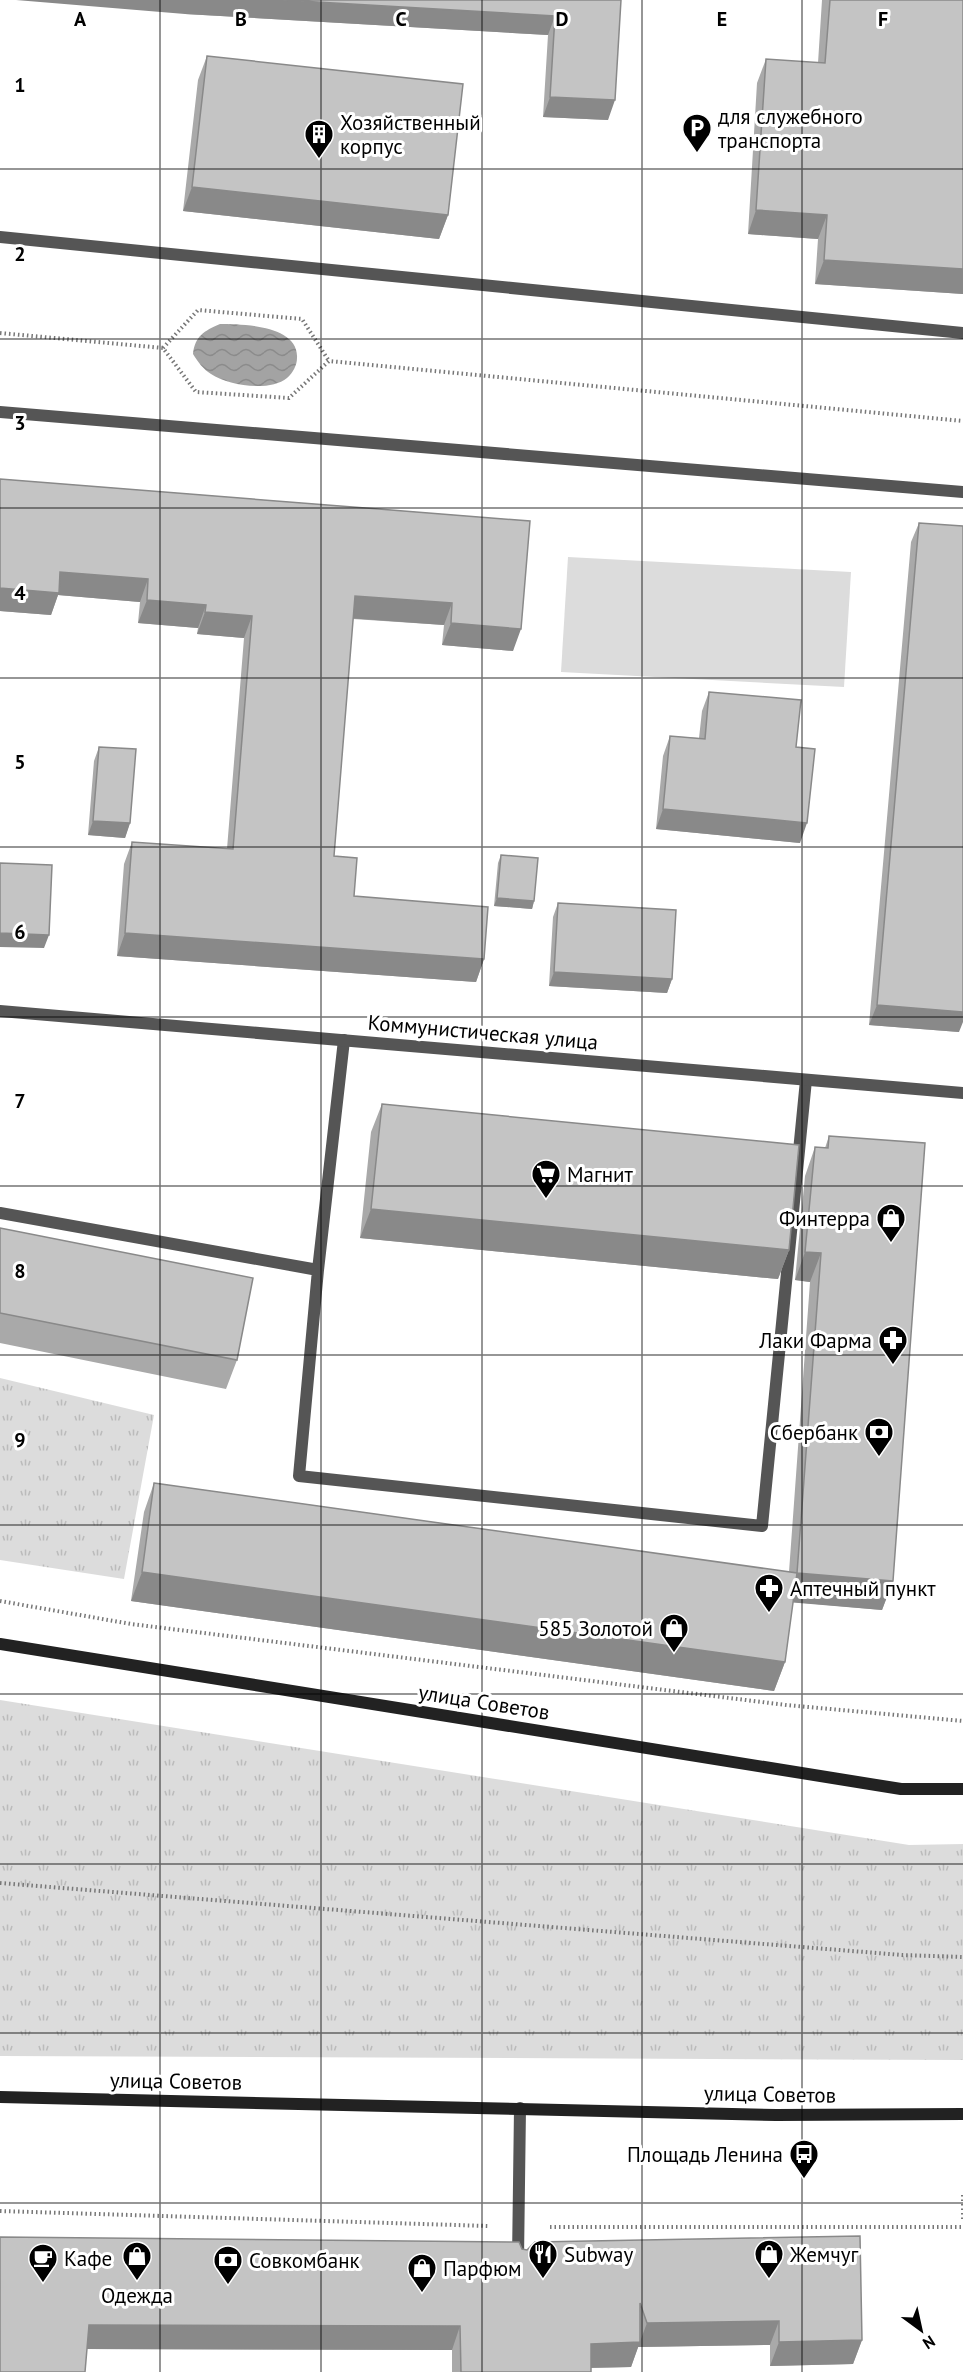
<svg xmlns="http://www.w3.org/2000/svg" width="963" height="2372" viewBox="0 0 963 2372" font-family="'PT Sans',sans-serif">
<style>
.grass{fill:#dcdcdc}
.park{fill:url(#park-tufts)}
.water{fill:url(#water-waves)}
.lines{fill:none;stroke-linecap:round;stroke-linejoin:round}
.path{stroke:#777;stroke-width:4;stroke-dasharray:1.5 3;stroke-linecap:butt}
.lane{stroke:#555;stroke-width:12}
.street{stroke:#555;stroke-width:12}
.secondary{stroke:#222;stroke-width:12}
.wall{fill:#a9a9a9}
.shaded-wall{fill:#898989}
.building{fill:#c4c4c4;stroke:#898989;stroke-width:1.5}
.grid{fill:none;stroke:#000;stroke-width:1.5;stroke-opacity:0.55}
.labels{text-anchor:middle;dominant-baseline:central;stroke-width:6;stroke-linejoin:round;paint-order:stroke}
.poi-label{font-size:21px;fill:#000;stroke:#fff;text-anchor:start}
.street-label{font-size:21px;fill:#000;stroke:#fff}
.grid-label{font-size:20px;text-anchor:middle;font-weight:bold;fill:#000;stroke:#fff;stroke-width:6;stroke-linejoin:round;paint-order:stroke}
</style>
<defs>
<pattern id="park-tufts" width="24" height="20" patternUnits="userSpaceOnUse" patternTransform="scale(1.5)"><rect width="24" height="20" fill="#dcdcdc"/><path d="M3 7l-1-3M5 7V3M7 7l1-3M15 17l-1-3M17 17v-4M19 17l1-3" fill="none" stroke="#bbb"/></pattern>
<pattern id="water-waves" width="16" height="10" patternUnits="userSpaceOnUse" patternTransform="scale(1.5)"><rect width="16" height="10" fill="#a3a3a3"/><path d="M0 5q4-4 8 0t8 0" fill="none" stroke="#8b8b8b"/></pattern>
</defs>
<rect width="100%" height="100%" fill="#fff"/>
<path class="grass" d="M568,557l283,15 -7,115 -283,-15z"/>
<path class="park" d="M0,1378l154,37 -30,164 -124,-19z
M0,1700l909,145 54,-1v216l-963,-4z"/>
<path class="water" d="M220,324c21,0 79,1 77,34 0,7 -4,15 -10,20 -17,14 -58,8 -76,-4 -8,-5 -13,-12 -18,-20 2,-18 11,-23 27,-30z"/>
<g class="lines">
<path class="path" d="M0,333l163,15 33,44 93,6 40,-37 634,60
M163,348l35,-38 104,9 27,42
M0,1601l131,23 655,81 177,16
M0,1883l902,72 61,2
M963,2195v27
M0,2211l488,15
M550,2227h413"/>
<path class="lane" d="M0,237l963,96
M0,412l963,80
M0,1213l318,57 26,-230
M318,1270l-19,206 463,50 44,-446
M518,2259l2,-151"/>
<path class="street" d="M0,1011l963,82"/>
<path class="secondary" d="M0,1644l901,145h62
M0,2097l776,18 187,-1"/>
</g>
<path class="wall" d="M621,0l-13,120 -65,-3 5,-82 -363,-21z
M822,0h141v294l-148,-10 3,-45 -70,-5 9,-151 9,-24 52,4z
M207,56l241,159 -9,24 -256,-28 15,-131z
M0,479l530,42 -17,130 -71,-6 2,-20 -91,-6 -19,237 20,40 130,63 -8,23 -359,-26 7,-92 8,-22 95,7 17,-211 -47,-4 1,-6 -60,-5 2,-21 -82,-7 -7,20 -51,-4z
M919,523l40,509 -90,-7 42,-483z
M709,692l87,55 4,96 -144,-14 7,-73 7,-20 29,2 3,-27z
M99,747l31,76 -5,15 -37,-3 6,-74z
M501,855l33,46 -2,8 -38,-3 4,-43z
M558,903l114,76 -5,14 -118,-7 4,-69z
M382,1104l407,146 -11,29 -418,-41 11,-106z
M829,1136l64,445 -11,29 -89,-8 -8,60 -11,29 -643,-90 13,-89 10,-29 635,89 21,-290 -15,-2 10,-104 10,-29 10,1z
M0,1228l237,132 -11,29 -226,-46z
M0,2237l522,12 340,91 -9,24 -83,2v-21l-132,2 -7,20 -40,1v4h-139v-22l-365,-1z"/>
<path class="shaded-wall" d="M16,0h267l272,16 -7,19 -363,-21z
M550,97l65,3 -7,20 -65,-3z
M192,187l256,28 -9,24 -256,-28z
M756,210l71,5 -9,24 -70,-5z
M824,260l139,9v25l-148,-10z
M60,572l88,7 -8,23 -82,-7 -7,20 -51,-4v-23z
M355,596l97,7 -8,22 -97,-7z
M147,600l59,5 -8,23 -60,-5z
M205,612l47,4 -8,22 -47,-4z
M451,623l70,6 -8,22 -71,-6z
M663,809l144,14 -7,20 -144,-14z
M93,821l37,2 -5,15 -37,-3z
M497,898l37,3 -2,8 -38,-3z
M0,933l49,2 -5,13 -44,-1z
M125,933l359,26 -8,23 -359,-26z
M554,972l118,7 -5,14 -118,-7z
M877,1005l86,7v10l-4,10 -90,-7z
M371,1209l418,41 -11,29 -418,-41z
M805,1252l16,1 -11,29 -15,-2z
M142,1572l643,90 -11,29 -643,-90z
M797,1573l96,8 -11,29 -95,-8z
M779,2321l-9,24 -132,2 9,-24z
M89,2325l371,1 -8,24 -372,-1z
M862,2340l-9,24 -83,2 9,-24z
M640,2342l-9,25 -49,1 9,-24z"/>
<path class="building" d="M283,0h338l-6,100 -65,-3 5,-81z
M830,0h133v269l-139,-9 3,-45 -71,-5 10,-151 59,4z
M207,56l256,28 -15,131 -256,-28z
M0,479l530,42 -9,108 -70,-6 1,-20 -97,-7 -21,260 23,2 -3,38 134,11 -4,52 -359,-26 7,-91 101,7 19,-233 -47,-4 1,-7 -59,-5 1,-21 -88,-7 -1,21 -59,-5z
M919,523l44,3v486l-86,-7z
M709,692l92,8 -5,47 19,2 -8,74 -144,-14 7,-73 35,3z
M99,747l37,2 -6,74 -37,-2z
M501,855l37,3 -4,43 -37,-3z
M0,863l52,2 -3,70 -49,-2z
M558,903l118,7 -4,69 -118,-7z
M382,1104l417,41 -10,105 -418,-41z
M829,1136l96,7 -32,438 -96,-8 24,-320 -16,-1 10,-105 13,1z
M0,1228l253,50 -16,82 -237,-47z
M154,1483l643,90 -12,89 -643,-90z
M860,2236l2,104 -83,2v-21l-132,2 -7,-20v39l-49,2v28h-130l-1,-46 -371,-1 -4,47h-85v-135l519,5 3,7 5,1 8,-8z"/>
<path class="grid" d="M160,0v2372M321,0v2372M482,0v2372M642,0v2372M802,0v2372M0,169h963M0,339h963M0,508h963M0,678h963M0,847h963M0,1017h963M0,1186h963M0,1355h963M0,1525h963M0,1694h963M0,1864h963M0,2033h963M0,2203h963"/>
<defs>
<g id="parking-pin" transform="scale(1.5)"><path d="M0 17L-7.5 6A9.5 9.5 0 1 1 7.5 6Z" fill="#000" stroke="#fff"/><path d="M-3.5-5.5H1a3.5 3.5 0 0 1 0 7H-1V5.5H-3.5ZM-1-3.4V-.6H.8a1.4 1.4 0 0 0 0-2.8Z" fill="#fff"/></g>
<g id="building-pin" transform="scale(1.5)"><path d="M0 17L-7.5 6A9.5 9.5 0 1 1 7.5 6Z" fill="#000" stroke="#fff"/><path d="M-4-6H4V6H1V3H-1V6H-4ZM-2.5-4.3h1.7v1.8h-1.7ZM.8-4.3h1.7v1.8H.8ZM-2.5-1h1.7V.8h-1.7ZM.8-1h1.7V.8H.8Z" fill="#fff"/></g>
<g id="supermarket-pin" transform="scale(1.5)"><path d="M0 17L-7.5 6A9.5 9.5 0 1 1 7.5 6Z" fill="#000" stroke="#fff"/><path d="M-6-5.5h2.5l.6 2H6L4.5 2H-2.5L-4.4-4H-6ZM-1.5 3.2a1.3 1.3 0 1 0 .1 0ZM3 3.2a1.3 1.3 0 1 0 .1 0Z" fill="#fff"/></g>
<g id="shop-pin" transform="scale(1.5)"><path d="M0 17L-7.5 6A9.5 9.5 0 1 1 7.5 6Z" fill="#000" stroke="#fff"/><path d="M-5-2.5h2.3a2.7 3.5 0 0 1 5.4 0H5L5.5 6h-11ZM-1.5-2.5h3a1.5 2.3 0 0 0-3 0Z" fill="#fff"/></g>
<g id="pharmacy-pin" transform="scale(1.5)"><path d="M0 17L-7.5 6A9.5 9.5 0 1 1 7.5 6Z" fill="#000" stroke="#fff"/><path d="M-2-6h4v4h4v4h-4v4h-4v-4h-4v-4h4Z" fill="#fff"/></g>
<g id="bank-pin" transform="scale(1.5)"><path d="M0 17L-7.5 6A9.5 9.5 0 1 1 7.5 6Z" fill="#000" stroke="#fff"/><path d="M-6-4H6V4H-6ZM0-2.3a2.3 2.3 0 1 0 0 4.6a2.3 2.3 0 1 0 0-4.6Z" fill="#fff"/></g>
<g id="bus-pin" transform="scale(1.5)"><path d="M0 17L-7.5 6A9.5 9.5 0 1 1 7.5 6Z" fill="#000" stroke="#fff"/><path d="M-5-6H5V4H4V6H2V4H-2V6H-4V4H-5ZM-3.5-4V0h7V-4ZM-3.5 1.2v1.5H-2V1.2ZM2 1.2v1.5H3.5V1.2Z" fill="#fff"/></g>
<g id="restaurant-pin" transform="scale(1.5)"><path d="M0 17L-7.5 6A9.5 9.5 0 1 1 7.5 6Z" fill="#000" stroke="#fff"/><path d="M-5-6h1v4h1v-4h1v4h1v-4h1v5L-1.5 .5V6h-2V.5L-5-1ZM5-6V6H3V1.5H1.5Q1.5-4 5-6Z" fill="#fff"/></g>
<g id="cafe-pin" transform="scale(1.5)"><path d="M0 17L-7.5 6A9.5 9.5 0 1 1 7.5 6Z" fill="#000" stroke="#fff"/><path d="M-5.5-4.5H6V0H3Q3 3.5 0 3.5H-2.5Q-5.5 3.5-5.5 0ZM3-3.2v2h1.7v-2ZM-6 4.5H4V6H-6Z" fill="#fff"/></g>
</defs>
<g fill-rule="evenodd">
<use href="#parking-pin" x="697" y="128"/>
<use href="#building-pin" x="319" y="134"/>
<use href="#supermarket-pin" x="546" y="1174"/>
<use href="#shop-pin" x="891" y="1218"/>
<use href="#pharmacy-pin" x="893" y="1340"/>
<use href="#bank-pin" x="879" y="1432"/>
<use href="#pharmacy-pin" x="769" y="1588"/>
<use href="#shop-pin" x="674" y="1628"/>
<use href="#bus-pin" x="804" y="2154"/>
<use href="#restaurant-pin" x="543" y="2254"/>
<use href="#shop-pin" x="769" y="2254"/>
<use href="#shop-pin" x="137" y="2256"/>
<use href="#cafe-pin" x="43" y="2258"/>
<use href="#bank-pin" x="228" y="2260"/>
<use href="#shop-pin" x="422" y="2268"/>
</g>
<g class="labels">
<g class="poi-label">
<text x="718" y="116">для служебного<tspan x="718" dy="24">транспорта</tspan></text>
<text x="340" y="122">Хозяйственный<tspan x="340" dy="24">корпус</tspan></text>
<text x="567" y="1174">Магнит</text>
<text x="870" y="1218" text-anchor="end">Финтерра</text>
<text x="872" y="1340" text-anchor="end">Лаки Фарма</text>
<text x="858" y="1432" text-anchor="end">Сбербанк</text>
<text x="790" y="1588">Аптечный пункт</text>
<text x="653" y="1628" text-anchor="end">585 Золотой</text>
<text x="783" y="2154" text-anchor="end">Площадь Ленина</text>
<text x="564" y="2254">Subway</text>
<text x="790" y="2254">Жемчуг</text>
<text x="64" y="2258">Кафе</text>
<text x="249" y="2260">Совкомбанк</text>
<text x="443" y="2268">Парфюм</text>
<text x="137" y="2295" text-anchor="middle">Одежда</text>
</g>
<g class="street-label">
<text transform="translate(483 1032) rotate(5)">Коммунистическая улица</text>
<text transform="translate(484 1702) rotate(9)">улица Советов</text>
<text transform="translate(176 2081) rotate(1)">улица Советов</text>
<text transform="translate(770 2094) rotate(1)">улица Советов</text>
</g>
</g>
<g class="grid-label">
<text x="80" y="26">A</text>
<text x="241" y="26">B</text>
<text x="401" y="26">C</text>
<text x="562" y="26">D</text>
<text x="722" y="26">E</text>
<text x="883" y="26">F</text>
<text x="20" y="92">1</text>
<text x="20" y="261">2</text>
<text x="20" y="430">3</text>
<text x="20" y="600">4</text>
<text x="20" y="769">5</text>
<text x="20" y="939">6</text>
<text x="20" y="1108">7</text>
<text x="20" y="1278">8</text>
<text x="20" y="1447">9</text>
</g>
<g transform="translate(921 2330) rotate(147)" stroke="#ffffff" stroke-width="4.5" paint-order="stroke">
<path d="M0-4.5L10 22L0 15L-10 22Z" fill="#000000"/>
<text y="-9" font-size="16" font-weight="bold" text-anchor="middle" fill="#000000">N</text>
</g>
</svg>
